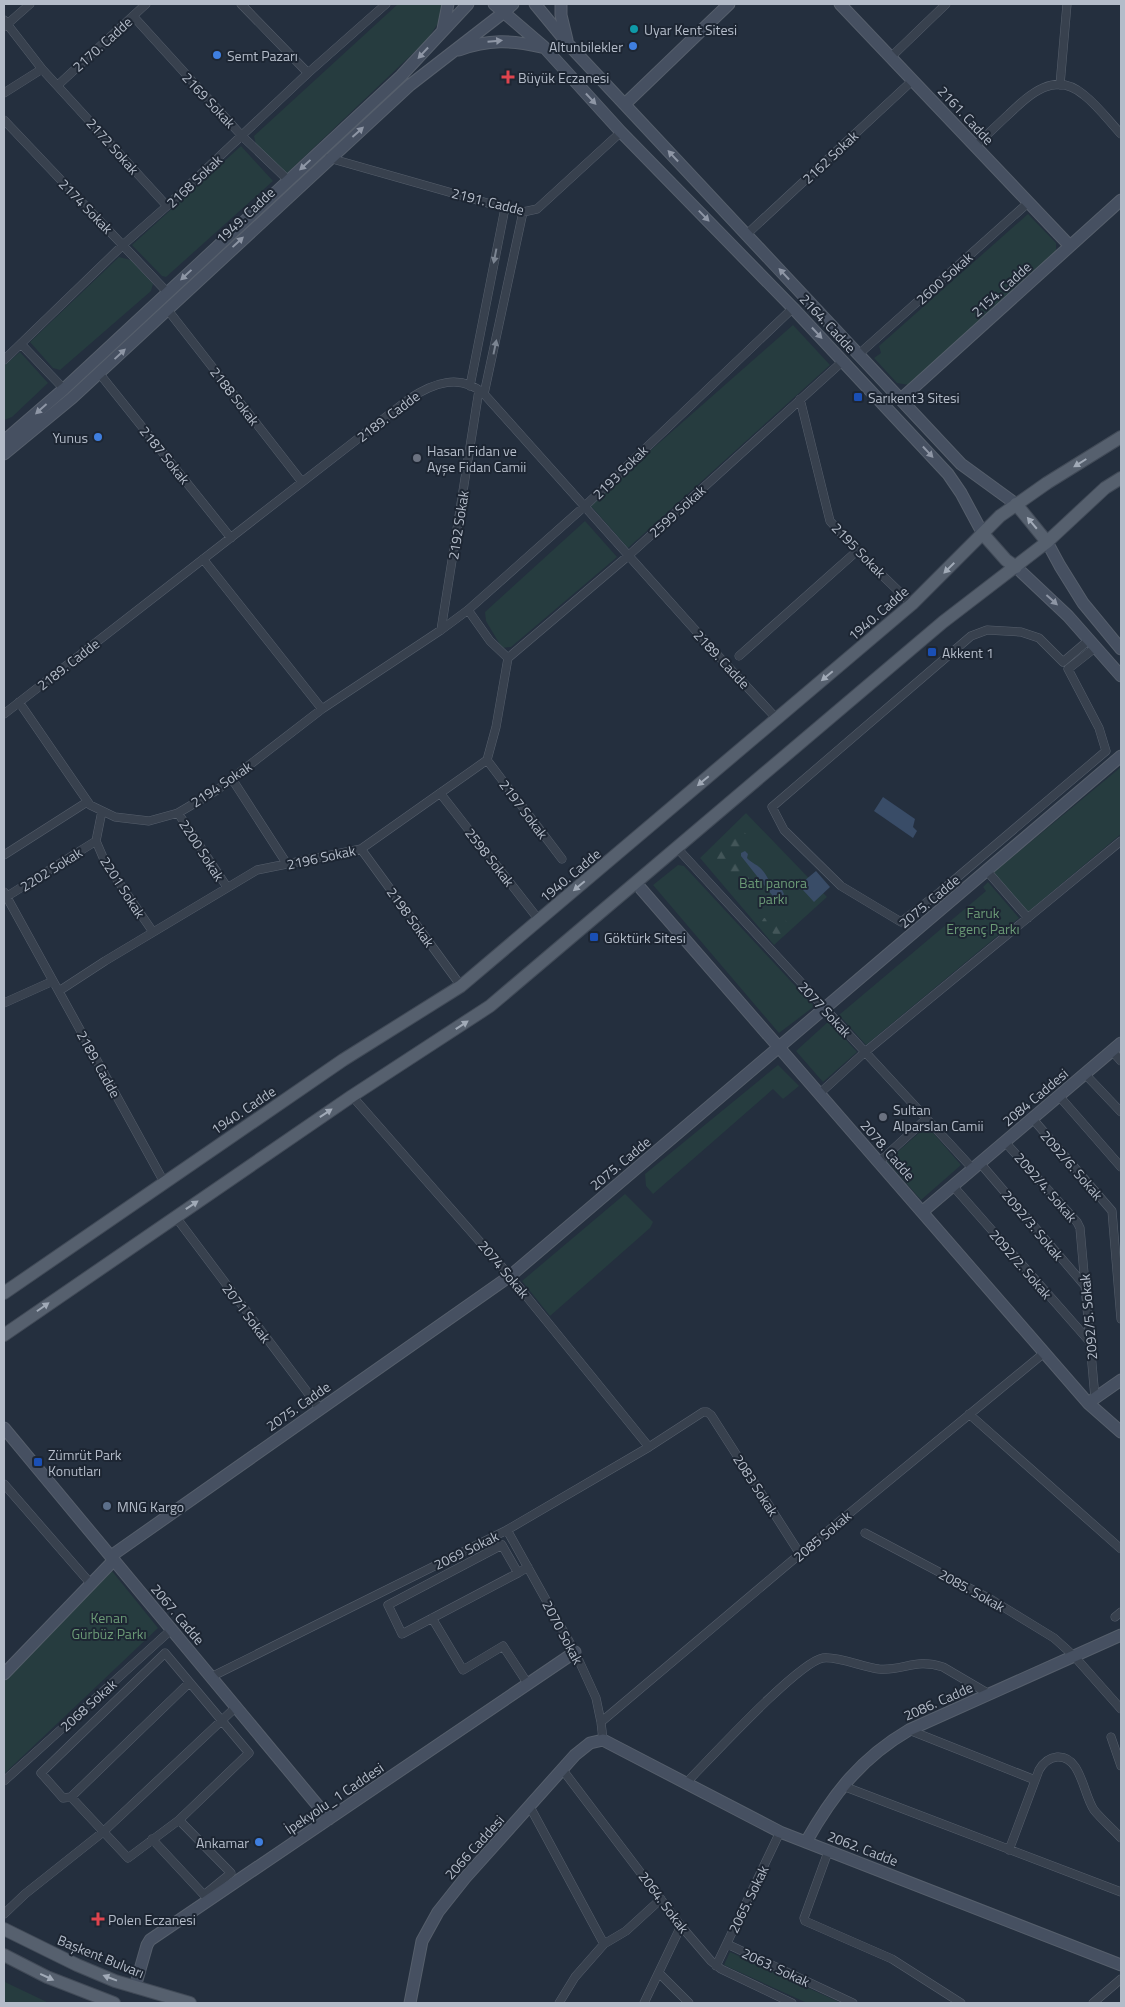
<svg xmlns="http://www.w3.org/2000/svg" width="1125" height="2007" viewBox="0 0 1125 2007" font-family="'Titillium Web',sans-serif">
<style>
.green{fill:#263c3f}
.forest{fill:url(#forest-firs)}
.water{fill:#394c67}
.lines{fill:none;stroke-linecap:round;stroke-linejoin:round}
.street-casing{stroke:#565f6c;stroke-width:9}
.secondary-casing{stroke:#565f6c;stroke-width:13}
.primary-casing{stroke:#414a57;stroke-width:14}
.street{stroke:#38414e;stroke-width:8}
.secondary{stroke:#465061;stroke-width:11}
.primary{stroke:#56606e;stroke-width:12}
.oneway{fill:#8e96a5}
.oneway2{fill:#7c8592}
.oneway3{fill:#a1aab7}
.culture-dot{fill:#0f9aa8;stroke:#1d2633;stroke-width:2}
.shop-dot{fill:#3f7fe0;stroke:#1d2633;stroke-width:2}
.health-dot{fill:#e0444e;stroke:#1d2633;stroke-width:2}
.transit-dot{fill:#1a4fb4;stroke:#1d2633;stroke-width:2}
.worship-dot{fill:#6b7280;stroke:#1d2633;stroke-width:2}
.service-dot{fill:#5c6f8a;stroke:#1d2633;stroke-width:2}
.labels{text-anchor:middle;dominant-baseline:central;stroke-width:4;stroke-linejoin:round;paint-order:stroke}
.poi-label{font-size:14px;fill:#b4bcc9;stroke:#1d2633;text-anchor:start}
.street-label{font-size:14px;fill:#b4bcc9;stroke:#1d2633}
.park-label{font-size:14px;fill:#6b9a76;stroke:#1d2633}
</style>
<defs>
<pattern id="forest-firs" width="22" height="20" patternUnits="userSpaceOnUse" patternTransform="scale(1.25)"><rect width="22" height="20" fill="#263c3f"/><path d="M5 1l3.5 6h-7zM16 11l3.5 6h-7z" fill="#435659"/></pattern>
</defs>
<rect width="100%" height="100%" fill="#242f3e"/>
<path class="green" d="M398,4h44l-3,18 -12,18 -142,135 -29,-30 -2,-9z
M241,146l32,35 -107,96 -4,-1 -30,-31z
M1028,214l28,29v8l-147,134 -12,-2 -23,-25 7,-5 -2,-7z
M119,257l12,3 22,24 -2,7 -91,79 -7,-2 -23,-26z
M793,325l37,40 -202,183 -37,-42 1,-4z
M20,352l28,31 -36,34 -8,3v-54z
M585,521l32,36 -106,90 -9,1 -16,-27 -1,-9z
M1121,767v67l-93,78 -35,-39z
M746,813l81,84 -53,48 -74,-87z
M678,865l6,1 129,139 -1,3 -33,25 -126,-148z
M988,882l31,36 -153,127 -27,-30 147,-124 -3,-4z
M829,1021l28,31 -34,30 -27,-31z
M778,1065l21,21 -16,13 -10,-10 -120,105 -7,-8 -1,-12z
M927,1126l34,39 -40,35 -34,-39z
M625,1194l28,28 -3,6 -100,88 -28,-35z
M112,1571l46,57 -154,146v-92z
M730,1952l111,51h-34l-83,-38z
M4,1981l3,2 42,20h-45z"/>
<path class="forest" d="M743,831l15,15 -5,4c-6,-3 -9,-3 -15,-1 -3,5 -2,9 1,14l5,2 5,14 -10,14 -29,-34z
M764,918l21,2 5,5 -13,13 -15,-17z"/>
<path class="water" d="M883,797l32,22 -2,8 4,4 -4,7 -39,-27z
M745,851l3,3 -1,4c4,5 12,7 16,13 7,8 6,17 19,19l2,4 -4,5 -4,1 -35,-44v-3z
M816,871l14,16 -16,15 -11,-12 1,-9z"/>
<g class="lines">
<g class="street-casing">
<path id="street" d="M241,4l67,69
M133,16l109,120 46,44
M4,20l38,49 125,137
M4,27l26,-23
M891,57l55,-53
M58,85l88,-81
M1060,85l7,-81
M4,93l38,-24
M4,120l164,173
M975,146c11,-10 22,-21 34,-32 21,-20 46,-44 75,-19 14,11 25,26 37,39
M329,158l176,50 18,4 14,-3 84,-77
M747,234l166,-154
M167,309l135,173
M21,344l43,45
M859,354l170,-152
M4,360l120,-116 43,-38 141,-133 78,-69
M99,373l132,165
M470,386l35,-178
M484,394l39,-182
M800,399l30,122 27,30 55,53
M203,559l119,150
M468,610l22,31 18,17
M441,630l38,-240
M1090,639l-27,23 -24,-24 -18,-6 -34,-2 -16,6 -199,171 12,23 57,56 60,36 39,-30 166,-141 -7,-23 -31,-59 28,-22
M739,656l118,-105
M508,658l120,-102 215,-195
M19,702l71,103 25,12 34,4 29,-8 39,-23 105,-81 119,-79 27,-20 117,-104 208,-198
M4,714l405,-315c24,-16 51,-26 75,-5l238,266 55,59
M487,760l75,99
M232,779l55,85
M440,793l99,127
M102,811l-6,30 9,21 48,70
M178,813l49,74
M677,848l296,321
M361,849l100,137
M4,855l83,-53
M987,871l41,47
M4,892l160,290
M6,897l90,-56
M59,991l46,-30 152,-91 104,-21 126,-89 9,-33 12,-69
M4,1003l49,-22
M1112,1051l9,10
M1085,1074l36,38
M819,1094l46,-42 256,-211
M352,1096l158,180 139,171
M1059,1096l62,71
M1032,1118l80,93 9,108
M1005,1142l72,80 3,6 15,170
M879,1162l47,-43
M980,1163l106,124
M953,1186l137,156
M175,1216l145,193
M969,1414l152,135
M4,1484l87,100
M507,1530l68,122 21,46 5,24 2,18
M865,1533l127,67 62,38 20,18 47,53
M518,1573l-16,-28 -114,60 14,29 116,-61 10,-6
M1115,1617l6,-5
M432,1618l31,52 40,-24 25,38
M211,1677l296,-147 142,-83 54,-35h4l4,3 89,139
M601,1722l199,-168 244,-201
M909,1730l126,50
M1111,1737l10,29
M562,1769l119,157 30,35 10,8 71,34
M4,1781l168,-152
M685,1784c23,-23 113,-122 138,-126 14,-2 40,9 56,11 25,2 36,-11 64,-2l46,27
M843,1786l278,106
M71,1797l-8,1 -22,-25 124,-120 84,100 -70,67 52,53 -27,22 -52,-56
M530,1807l74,137
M179,1820l-51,38 -57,-61 118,-114
M1009,1850l30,-80c4,-7 9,-12 18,-13 24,-2 26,37 37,53 8,10 19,19 27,28
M828,1852l-24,66 1,3 87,38 69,44
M4,1914l21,-20 78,-62 133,-125
M727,1944l126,59
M716,1966l64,-134
M659,1973l30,30
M559,2003l16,-26 29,-33 22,-13 35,-32
M644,2003l37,-77
M1093,2003l28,-24"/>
</g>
<g class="secondary-casing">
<path id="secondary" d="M494,4l50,43 77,85 172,176 155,166 13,19 22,41
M535,4l33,40 393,420 55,40
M561,4v11l6,25
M840,4l230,242
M443,29l5,-25
M459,50c29,-11 53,-10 82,-3
M625,104l104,-100
M901,399l220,-199
M4,441l60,-52 337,-313 67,-72
M4,454l68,-56 338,-313 93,-72 10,-9
M1047,542l13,24 23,37 38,46
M1016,567l52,49 53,60
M636,883l452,520 33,29
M922,1212l199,-169
M1088,1403l33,-23
M4,1428l325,391
M111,1556l399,-280 611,-520
M4,1674l110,-114
M806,1842c27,-48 55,-84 103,-112l212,-95
M135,1987l12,-42 3,-5 425,-288
M410,2003l12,-62 16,-29 27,-34 110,-123 15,-12 13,-3 177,92 341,133"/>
</g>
<g class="primary-casing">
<path id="primary" d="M1016,504l31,38
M983,534l23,26 10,7
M4,1293l339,-233 118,-74 451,-382 88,-88 47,-33 74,-46
M4,1335l348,-239 138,-90 453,-384 104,-80 58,-54 16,-10
M4,1929l73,36 38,16 75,22
M4,1955l43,22 67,26"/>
</g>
<use href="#street" class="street"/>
<use href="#secondary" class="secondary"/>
<use href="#primary" class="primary"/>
</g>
<defs><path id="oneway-solid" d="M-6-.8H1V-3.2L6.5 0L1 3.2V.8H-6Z" transform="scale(1.25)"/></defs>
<g class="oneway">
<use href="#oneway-solid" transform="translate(495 41) rotate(-5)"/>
<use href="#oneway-solid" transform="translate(423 53) rotate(133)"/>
<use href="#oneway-solid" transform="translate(591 99) rotate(47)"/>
<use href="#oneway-solid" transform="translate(358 132) rotate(-42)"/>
<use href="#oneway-solid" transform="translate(673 156) rotate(-133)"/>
<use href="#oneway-solid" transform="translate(305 165) rotate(137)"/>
<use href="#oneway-solid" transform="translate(704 216) rotate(46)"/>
<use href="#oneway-solid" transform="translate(238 242) rotate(-43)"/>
<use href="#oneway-solid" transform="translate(784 274) rotate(-133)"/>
<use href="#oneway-solid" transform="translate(186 275) rotate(137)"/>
<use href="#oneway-solid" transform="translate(817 333) rotate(47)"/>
<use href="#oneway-solid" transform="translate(120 354) rotate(-43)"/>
<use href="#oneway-solid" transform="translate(41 409) rotate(138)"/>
<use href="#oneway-solid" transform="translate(928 452) rotate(47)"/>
<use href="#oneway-solid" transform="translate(1052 600) rotate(42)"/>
</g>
<g class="oneway2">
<use href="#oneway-solid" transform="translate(495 256) rotate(101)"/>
<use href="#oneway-solid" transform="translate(495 347) rotate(-78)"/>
</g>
<g class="oneway3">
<use href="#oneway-solid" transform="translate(1080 463) rotate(148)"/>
<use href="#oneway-solid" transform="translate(1032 523) rotate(-130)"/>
<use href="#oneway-solid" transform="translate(949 568) rotate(135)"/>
<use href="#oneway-solid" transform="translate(827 676) rotate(140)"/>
<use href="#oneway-solid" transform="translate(703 781) rotate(140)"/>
<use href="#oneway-solid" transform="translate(579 886) rotate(140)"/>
<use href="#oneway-solid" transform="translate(462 1025) rotate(-33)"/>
<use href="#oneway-solid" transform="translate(326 1113) rotate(-34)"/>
<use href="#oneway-solid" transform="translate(192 1205) rotate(-34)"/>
<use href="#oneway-solid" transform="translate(43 1307) rotate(-35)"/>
<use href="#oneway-solid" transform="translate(47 1977) rotate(25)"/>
<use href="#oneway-solid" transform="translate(110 1978) rotate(-159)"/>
</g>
<circle class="culture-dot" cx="634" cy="29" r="5"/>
<g class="shop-dot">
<circle cx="633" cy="46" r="5"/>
<circle cx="217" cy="55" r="5"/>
<circle cx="98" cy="437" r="5"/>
<circle cx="259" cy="1842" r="5"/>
</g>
<g class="health-dot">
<path d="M505.5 69.5h5v5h5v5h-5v5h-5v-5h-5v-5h5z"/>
<path d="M95.5 1911.5h5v5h5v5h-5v5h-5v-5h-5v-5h5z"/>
</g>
<g class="transit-dot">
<rect x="853" y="392" width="10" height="10" rx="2.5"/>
<rect x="927" y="647" width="10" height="10" rx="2.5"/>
<rect x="589" y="932" width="10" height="10" rx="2.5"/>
<rect x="33" y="1457" width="10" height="10" rx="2.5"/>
</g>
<g class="worship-dot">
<circle cx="417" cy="458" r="5"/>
<circle cx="883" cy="1117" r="5"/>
</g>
<circle class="service-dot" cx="107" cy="1506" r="5"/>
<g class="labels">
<g class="poi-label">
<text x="644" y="29">Uyar Kent Sitesi</text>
<text x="623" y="46" text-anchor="end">Altunbilekler</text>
<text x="227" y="55">Semt Pazarı</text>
<text x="518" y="77">Büyük Eczanesi</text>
<text x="868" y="397">Sarıkent3 Sitesi</text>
<text x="88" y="437" text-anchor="end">Yunus</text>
<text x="427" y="450">Hasan Fidan ve<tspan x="427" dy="16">Ayşe Fidan Camii</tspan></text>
<text x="942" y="652">Akkent 1</text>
<text x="604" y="937">Göktürk Sitesi</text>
<text x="893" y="1109">Sultan<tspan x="893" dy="16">Alparslan Camii</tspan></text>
<text x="48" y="1454">Zümrüt Park<tspan x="48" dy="16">Konutları</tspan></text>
<text x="117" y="1506">MNG Kargo</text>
<text x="249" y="1842" text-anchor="end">Ankamar</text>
<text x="108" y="1919">Polen Eczanesi</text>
</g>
<g class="street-label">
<text transform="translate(102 44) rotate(-42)">2170. Cadde</text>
<text transform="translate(209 100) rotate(47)">2169 Sokak</text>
<text transform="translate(966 115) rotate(47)">2161. Cadde</text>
<text transform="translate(113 146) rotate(48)">2172 Sokak</text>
<text transform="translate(830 157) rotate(-43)">2162 Sokak</text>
<text transform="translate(194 181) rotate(-43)">2168 Sokak</text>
<text transform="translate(488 201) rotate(14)">2191. Cadde</text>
<text transform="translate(86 206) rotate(46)">2174 Sokak</text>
<text transform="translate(245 215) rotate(-43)">1949. Cadde</text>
<text transform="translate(944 278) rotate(-42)">2600 Sokak</text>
<text transform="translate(1001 289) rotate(-42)">2154. Cadde</text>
<text transform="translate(828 323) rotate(47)">2164. Cadde</text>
<text transform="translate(235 396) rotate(52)">2188 Sokak</text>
<text transform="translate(388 416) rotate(-37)">2189. Cadde</text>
<text transform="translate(165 455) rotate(51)">2187 Sokak</text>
<text transform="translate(620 472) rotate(-44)">2193 Sokak</text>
<text transform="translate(677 511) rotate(-42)">2599 Sokak</text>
<text transform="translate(458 525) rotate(-81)">2192 Sokak</text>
<text transform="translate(859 550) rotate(46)">2195 Sokak</text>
<text transform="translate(878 613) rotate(-41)">1940. Cadde</text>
<text transform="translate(722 659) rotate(47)">2189. Cadde</text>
<text transform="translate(68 664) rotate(-38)">2189. Cadde</text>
<text transform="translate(221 784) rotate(-34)">2194 Sokak</text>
<text transform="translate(524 809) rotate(53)">2197 Sokak</text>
<text transform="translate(202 850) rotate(57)">2200 Sokak</text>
<text transform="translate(321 857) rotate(-12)">2196 Sokak</text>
<text transform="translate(490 857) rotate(52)">2598 Sokak</text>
<text transform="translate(51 869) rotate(-32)">2202 Sokak</text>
<text transform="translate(570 875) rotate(-40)">1940. Cadde</text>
<text transform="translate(123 887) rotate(57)">2201 Sokak</text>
<text transform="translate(929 901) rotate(-40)">2075. Cadde</text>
<text transform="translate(411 917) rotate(54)">2198 Sokak</text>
<text transform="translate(825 1009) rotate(47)">2077 Sokak</text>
<text transform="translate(99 1064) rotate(61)">2189. Cadde</text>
<text transform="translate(1035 1097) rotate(-40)">2084 Caddesi</text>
<text transform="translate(243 1110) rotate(-34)">1940. Cadde</text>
<text transform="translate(888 1150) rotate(49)">2078. Cadde</text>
<text transform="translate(620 1163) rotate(-40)">2075. Cadde</text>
<text transform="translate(1072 1165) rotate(49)">2092/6. Sokak</text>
<text transform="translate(1046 1187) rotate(49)">2092/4. Sokak</text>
<text transform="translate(1033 1225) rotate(50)">2092/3. Sokak</text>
<text transform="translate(1021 1264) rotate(49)">2092/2. Sokak</text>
<text transform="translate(504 1269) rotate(50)">2074 Sokak</text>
<text transform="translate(247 1313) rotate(53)">2071 Sokak</text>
<text transform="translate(1088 1317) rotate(-95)">2092/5. Sokak</text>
<text transform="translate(298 1406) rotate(-35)">2075. Cadde</text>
<text transform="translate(756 1485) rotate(57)">2083 Sokak</text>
<text transform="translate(822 1536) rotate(-40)">2085 Sokak</text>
<text transform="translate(466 1550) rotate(-26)">2069 Sokak</text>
<text transform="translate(972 1590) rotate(29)">2085. Sokak</text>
<text transform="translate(178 1614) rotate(50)">2067. Cadde</text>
<text transform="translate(563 1632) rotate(62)">2070 Sokak</text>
<text transform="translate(938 1701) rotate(-24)">2086. Cadde</text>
<text transform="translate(88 1705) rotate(-42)">2068 Sokak</text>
<text transform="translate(334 1798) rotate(-34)">İpekyolu_1 Caddesi</text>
<text transform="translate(474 1847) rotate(-48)">2066 Caddesi</text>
<text transform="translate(863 1848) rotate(21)">2062. Cadde</text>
<text transform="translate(748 1899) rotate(-64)">2065. Sokak</text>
<text transform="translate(664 1902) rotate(53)">2064. Sokak</text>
<text transform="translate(101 1956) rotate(22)">Başkent Bulvarı</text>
<text transform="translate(776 1967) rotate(25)">2063. Sokak</text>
</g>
<g class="park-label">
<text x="773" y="882">Batı panora<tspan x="773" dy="16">parkı</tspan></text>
<text x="983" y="912">Faruk<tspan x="983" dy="16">Ergenç Parkı</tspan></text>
<text x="109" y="1617">Kenan<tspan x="109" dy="16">Gürbüz Parkı</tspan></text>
</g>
</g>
<rect width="1125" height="2007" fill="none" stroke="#b4bcc9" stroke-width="10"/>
</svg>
